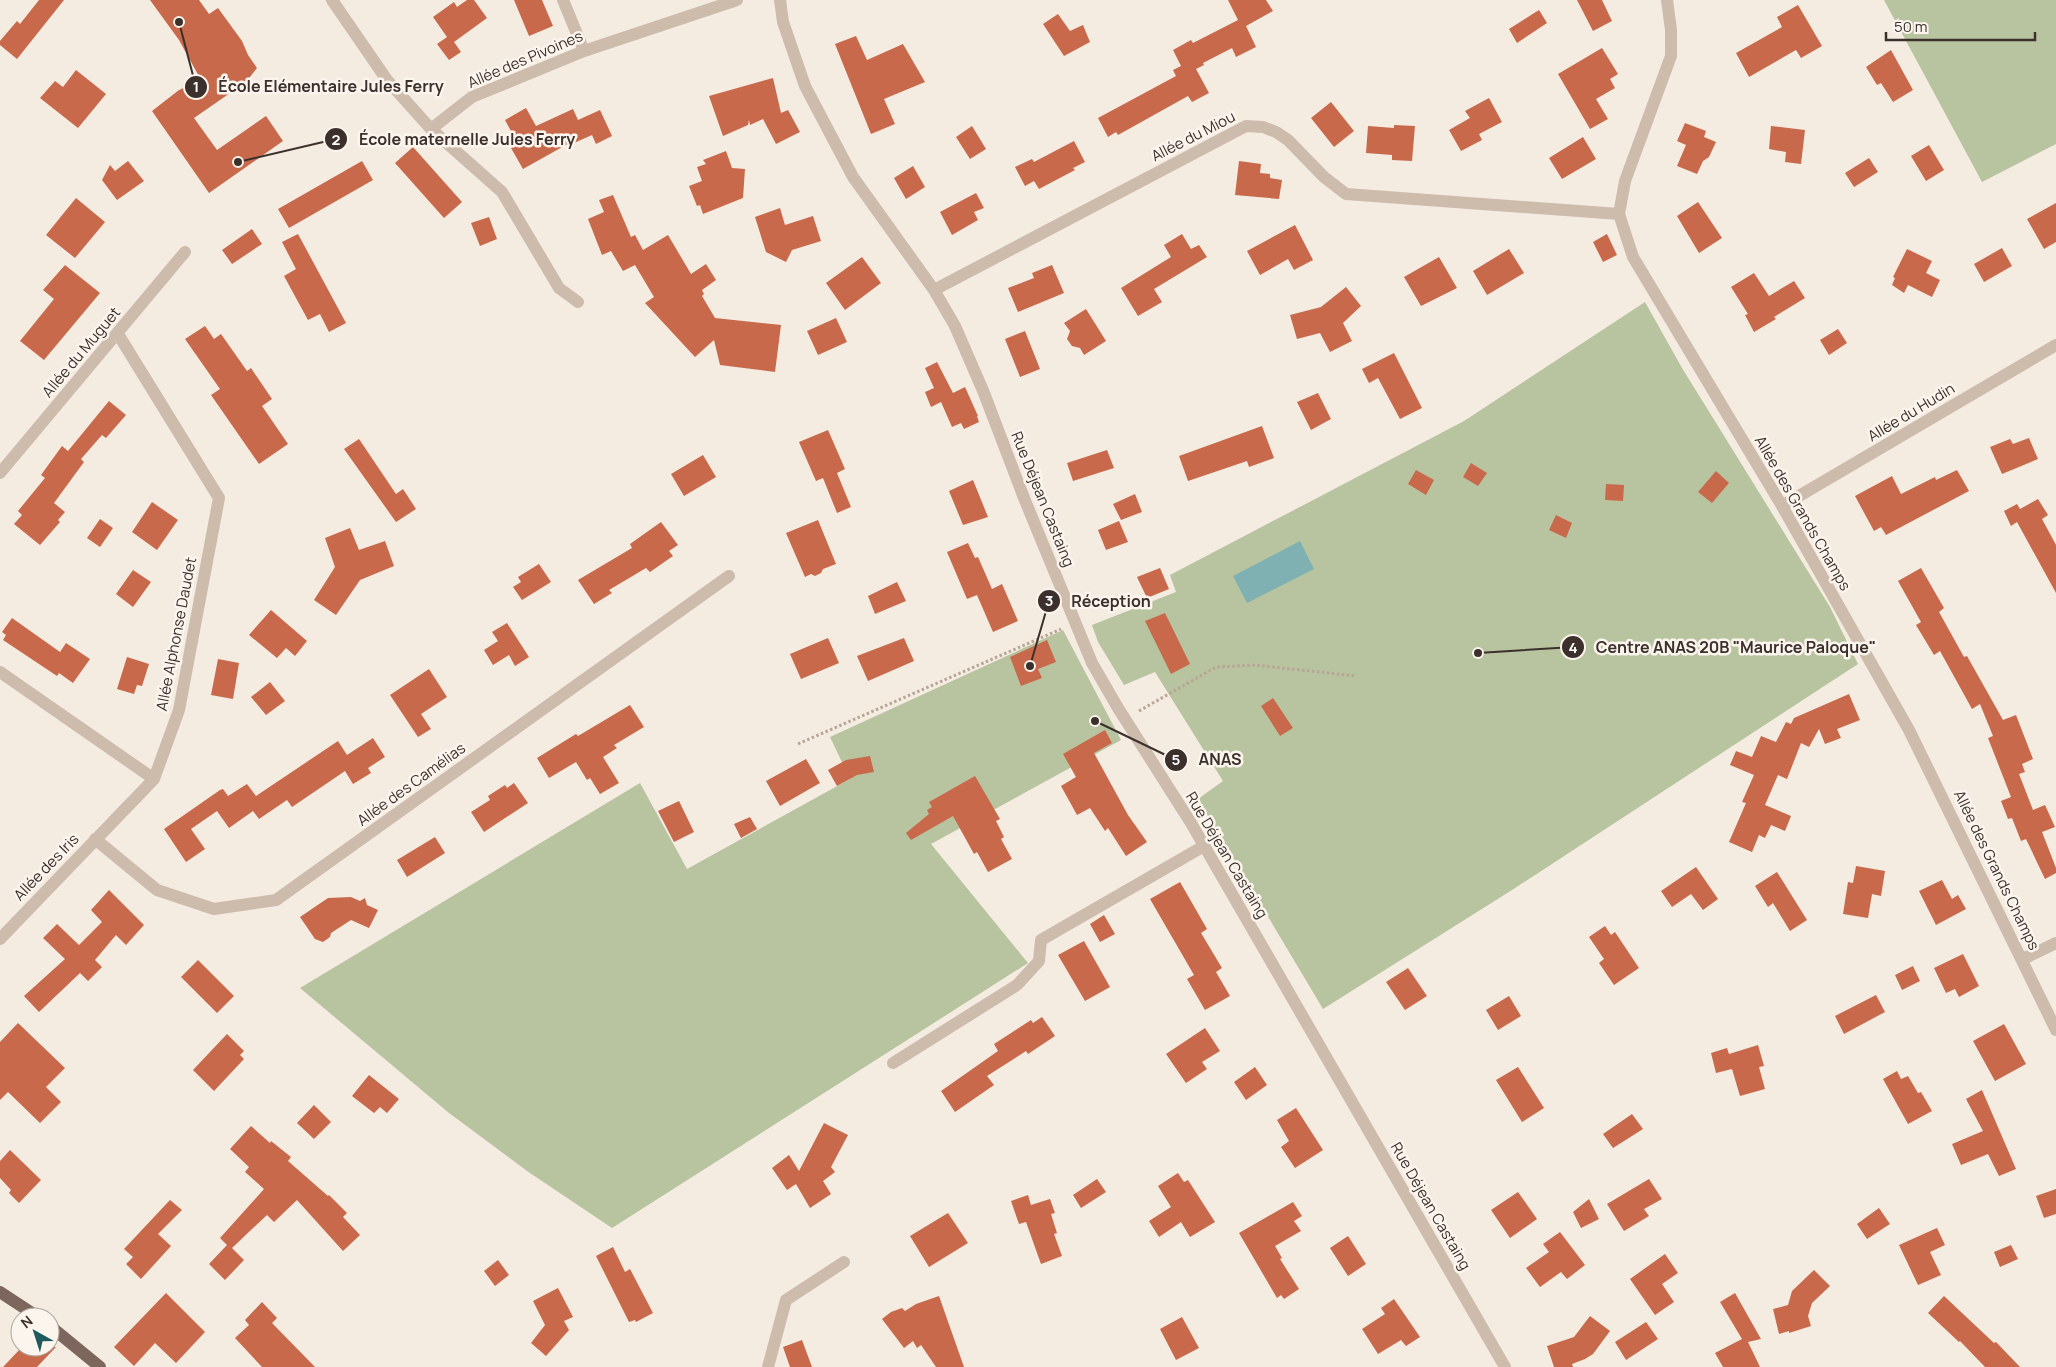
<svg xmlns="http://www.w3.org/2000/svg" width="2056" height="1367" viewBox="0 0 2056 1367" font-family="Manrope,sans-serif">
<style>
.green{fill:#b8c4a0}
.water{fill:#7fb0b2}
.building{fill:#c8694b}
.lines{fill:none;stroke-linecap:round;stroke-linejoin:round}
.path{stroke:#b9a596;stroke-width:3;stroke-dasharray:2.5 2.5;stroke-linecap:butt}
.minor{stroke:#cdbbac;stroke-width:12}
.major{stroke:#7d675c;stroke-width:12}
.labels{text-anchor:middle;dominant-baseline:central;stroke-width:5;stroke-linejoin:round;paint-order:stroke}
.street-label{font-size:15px;fill:#3b302b;stroke:#fbf5ee}
.leader{fill:none;stroke:#3b302b;stroke-width:2}
.callout-dot{fill:#3b302b;stroke:#fbf5ee;stroke-width:2}
.mark-label{font-size:15px;text-anchor:middle;font-weight:bold;fill:#fff}
.callout-label{font-size:16px;text-anchor:middle;font-weight:bold;fill:#3b302b;stroke:#fbf5ee;stroke-width:5;stroke-linejoin:round;paint-order:stroke}
</style>
<rect width="100%" height="100%" fill="#f4ebe1"/>
<path class="green" d="M1884,0h172v144l-74,38z
M1645,302l37,66 148,239 28,57 -346,226 -189,119 -125,-210 25,-18 -68,-109 -31,13 -26,-43 -6,-17 84,-33 -6,-17 294,-154z
M1063,630l58,110 -190,104 97,119 -416,265 -85,-57 -78,-58 -149,-125 340,-205 47,86 163,-90 -20,-42z"/>
<path class="water" d="M1300,541l14,28 -67,34 -14,-27z"/>
<path class="building" d="M39,0h25l-47,59 -17,-14v-4l17,-20 3,3z
M150,0h49l10,14 9,-6 24,33 6,14 9,13 -11,14 -52,36 23,32 49,-34 17,25 -74,52 -57,-82 27,-21 22,-10 -22,-40z
M467,0h7l13,18 -33,24 7,10 -12,8 -12,-16 10,-7 -14,-20 21,-15 3,5z
M514,0h28l11,26 -24,10z
M1228,0h38l7,11 -27,15 10,21 -20,10 -4,-9 -29,15 1,2 -8,4 13,24 -17,9 -4,-6 -70,39 -2,-3 -8,5 -10,-19 78,-42 -3,-6 8,-4 -8,-16 18,-10 2,3 45,-23z
M1577,0h25l10,21 -19,10z
M1798,5l24,41 -21,12 -5,-8 -47,27 -13,-24 46,-26 -5,-10z
M1539,10l8,13 -30,20 -8,-14z
M1058,14l12,17 13,-6 7,17 -26,14 -21,-32z
M856,36l11,24 36,-16 22,38 -41,17 11,25 -24,10 -36,-90z
M1602,48l16,26 -8,5 5,9 -19,11 12,20 -18,10 -32,-55z
M1891,50l22,40 -20,12 -12,-19 -4,2 -11,-18z
M76,70l30,24 -28,34 -38,-30 15,-17 8,6z
M773,78l8,35 7,-3 12,22 -24,12 -13,-25 -13,6 -1,-5 -1,5 -25,11 -14,-40z
M1489,98l13,24 -23,12 3,6 -21,11 -12,-21 21,-12 -5,-7z
M1331,102l23,29 -20,16 -23,-29z
M526,108l10,18 37,-17 5,11 22,-10 12,26 -16,8 -4,-9 -18,8 -1,-2 -50,28 -12,-21 7,-4 -13,-24z
M1685,123l21,8 -2,6 12,5 -7,15 -6,4 -6,13 -20,-8 9,-21 -9,-4z
M1394,125l21,1 -3,35 -20,-1v-5l-26,-2 2,-27 26,2z
M972,126l14,23 -16,10 -14,-22z
M1771,126l34,4 -4,34 -16,-2 1,-10 -17,-3z
M1583,137l13,22 -34,20 -13,-21z
M1074,141l11,21 -12,6 2,2 -36,19 -5,-8 -9,5 -10,-19 17,-8 2,3z
M1929,145l15,25 -18,11 -15,-25z
M413,147l49,55 -18,16 -49,-55z
M726,151l6,17 13,1 -2,29 -40,16 -3,-9 -3,1 -8,-20 13,-5 -5,-14 9,-3 -3,-4z
M1869,158l9,14 -24,15 -9,-14z
M128,161l16,20 -27,19 -15,-20 8,-15 5,6z
M362,161l11,19 -84,48 -11,-19z
M1239,161l22,3 -1,9 10,1v4l12,2 -3,19 -44,-4z
M913,166l12,21 -19,12 -12,-21z
M976,193l8,15 -10,4 4,8 -26,15 -12,-23z
M613,195l18,42 4,-2 8,15 25,-15 23,39 15,-10 10,16 -14,10 2,4 -2,2 13,22 66,7 -6,47 -55,-7 -6,-25 -19,17 -50,-54 9,-6 -19,-32 -12,6 -12,-20 -9,4 -14,-36 16,-7 -5,-12z
M76,198l29,24 -30,36 -29,-23z
M1698,202l24,36 -23,15 -22,-37z
M2056,203v39l-12,7 -17,-30z
M780,208l5,17 28,-9 8,25 -29,9 -6,12 -20,-10 -11,-35z
M489,217l8,22 -17,7 -9,-23z
M1295,225l18,35 -19,10 -6,-11 -28,16 -13,-24z
M252,229l10,15 -30,20 -10,-14z
M298,234l48,89 -17,9 -9,-18 -12,6 -24,-44 12,-7 -14,-27z
M1182,234l9,15 8,-4 8,12 -53,32 8,13 -24,14 -17,-28 50,-31 -7,-12z
M1607,234l10,21 -14,7 -10,-20z
M2002,248l10,18 -28,16 -10,-18z
M1509,249l15,24 -37,22 -14,-24z
M1907,249l25,12 -6,12 14,7 -8,17 -24,-12 -4,8 -12,-8 3,-7 -2,-1z
M862,257l19,26 -36,27 -19,-27z
M1439,257l18,31 -36,18 -17,-29z
M65,265l35,28 -56,67 -24,-19 34,-42 -11,-9z
M1052,265l12,28 -46,19 -10,-24 26,-10 -2,-5z
M1754,273l15,23 25,-15 11,17 -31,19 2,2 -22,13 -9,-17 3,-1 -17,-27z
M1346,287l15,19 -18,17 9,18 -22,11 -10,-19 -23,6 -7,-24 31,-8z
M1086,309l20,32 -22,14 -4,-7 -8,-2 -5,-7 3,-8 -6,-8z
M836,318l11,24 -29,13 -11,-24z
M205,326l9,13 7,-5 26,37 4,-3 21,31 -10,7 26,38 -29,20 -48,-69 9,-6 -35,-50z
M1838,329l9,14 -18,12 -9,-15z
M1025,331l15,38 -20,8 -15,-38z
M1394,353l28,55 -22,11 -22,-41 -9,5 -7,-14z
M937,362l16,31 12,-6 13,29h-1l2,6 -15,7 -3,-6 -9,4 -11,-25 -10,5 -6,-15 9,-4 -9,-20z
M1318,393l13,26 -20,11 -14,-28z
M109,401l17,14 -20,23 -4,-3 -21,24 3,3 -30,41 11,9 -7,8 2,2 -20,23 -26,-21 8,-9 -4,-4 27,-33 -4,-3 21,-29 6,5z
M1262,426l12,32 -25,9 -2,-6 -59,20 -9,-25z
M828,430l17,39 -8,4 14,34 -14,6 -14,-35 -7,3 -17,-39z
M2029,438l9,21 -36,15 -12,-27 20,-8 3,5z
M359,439l37,55 7,-5 13,20 -20,13 -52,-73z
M1107,450l7,18 -41,13 -6,-18z
M703,455l13,22 -32,19 -13,-22z
M1471,463l16,10 -9,13 -15,-9z
M1416,470l18,10 -8,15 -18,-11z
M1957,470l12,21 -83,44 -5,-8 -7,4 -19,-35 37,-20 9,18 34,-17 1,3z
M1716,471l13,12 -17,20 -14,-11z
M973,480l15,37 -25,8 -14,-34z
M1606,484l18,1 -1,16 -18,-1z
M1135,494l7,18 -21,8 -8,-16z
M2038,499l10,16 -6,4 14,26v48l-39,-71 -6,4 -7,-15 13,-7 3,5z
M152,502l26,18 -21,30 -25,-18z
M1556,515l16,8 -6,15 -17,-8z
M100,519l13,9 -13,19 -13,-9z
M818,520l18,44 -13,5 -2,4 -6,3 -4,-2 -6,3 -19,-44z
M1119,521l9,21 -22,8 -8,-20z
M661,522l17,23 -9,6 4,5 -23,16 -4,-4 -37,22 3,3 -18,11 -16,-24 54,-32 -2,-4z
M350,528l9,22 26,-9 9,25 -34,14 -24,35 -22,-15 21,-33 -10,-29z
M968,543l7,15 3,-1 14,32 10,-5 16,37 -25,11 -16,-37 -10,4 -20,-47z
M539,564l12,18 -29,18 -9,-13 8,-5 -3,-5z
M1160,568l9,21 -22,9 -10,-21z
M1921,568l23,40 -5,4 25,45 3,-1 36,64 13,-5 17,44 -11,5 3,8 -6,2 14,36 12,-5 10,22 -13,5 14,36v5l-11,6 -19,-40 -5,2 -9,-23 -4,1 -7,-18 10,-4 -23,-59 5,-2 -13,-32 -8,5 -32,-58 -6,4 -18,-30 5,-3 -23,-41z
M133,570l18,12 -18,25 -17,-13z
M897,582l9,19 -31,13 -7,-18z
M271,610l36,31 -12,15 -9,-8 -9,10 -28,-23z
M1165,613l25,51 -19,10 -26,-53z
M12,618l48,34 6,-9 24,16 -17,24 -14,-10 -2,3 -54,-36 3,-5 -4,-3z
M507,623l22,34 -14,9 -6,-11 -16,10 -9,-15 14,-9 -6,-9z
M828,638l11,25 -38,16 -11,-25z
M904,638l10,23 -46,20 -11,-25z
M1047,640l9,22 -18,7 4,9 -21,8 -11,-29z
M127,657l22,7 -7,22 -5,-1 -3,9 -17,-5z
M218,659l21,4 -6,36 -22,-4z
M429,669l18,28 -26,17 10,15 -13,8 -28,-42z
M270,682l15,19 -19,14 -15,-18z
M1849,694l11,26 -23,9 4,9 -16,6 -6,-15 -10,18 -8,-4 -14,36 -9,-4 -13,30 26,11 -6,15 -14,-6 -6,13 -6,-3 -7,17 -23,-10 17,-39 -4,-1 12,-27 -24,-10 6,-14 16,6 9,-21 15,6 10,-20 5,2 3,-6z
M1273,698l20,30 -13,8 -19,-30z
M630,705l14,22 -30,18 3,3 -14,9 16,26 -19,11 -10,-16 -3,2 -11,-18 -27,16 -12,-20 39,-24 2,2z
M1105,730l7,13 -18,10 34,62 19,27 -21,14 -18,-28 -3,3 -15,-23 -13,7 -16,-29 15,-9 -13,-23z
M373,738l12,19 -17,11 3,5 -18,11 -8,-13 -53,36 -5,-7 -28,19 -6,-8 -24,17 -12,-17 -26,18 14,20 -19,13 -22,-33 56,-39 3,-1 5,7 19,-12 9,12 82,-55 9,14z
M870,756l4,16 -17,3 -20,11 -9,-16 18,-10z
M806,759l14,24 -40,23 -14,-25z
M975,776l25,43 -4,2 8,16 -3,2 11,20 -24,13 -11,-20 -3,2 -21,-38 -42,24 -5,-7 23,-19 -2,-4 5,-3 -3,-5z
M514,783l14,20 -44,29 -13,-20 19,-12 -2,-4 17,-11 2,3z
M679,801l15,31 -20,10 -16,-31z
M750,817l7,12 -16,9 -7,-14z
M435,837l10,16 -38,24 -10,-17z
M1856,866l29,5 -4,25 -9,-2 -4,24 -25,-4 5,-32 5,1z
M1696,867l22,32 -15,11 -12,-16 -19,13 -11,-16z
M1777,872l30,48 -17,11 -17,-28 -5,4 -13,-21z
M1942,880l10,19 6,-4 8,14 -30,16 -17,-34z
M1180,882l27,47 -6,4 21,35 -6,4 14,24 -25,14 -18,-31 7,-4 -44,-76z
M109,890l35,35 -18,20 -10,-10 -21,25 7,7 -14,14 -8,-8 -41,39 -15,-16 41,-37 -22,-21 14,-14 22,21 23,-23 -11,-12z
M351,897l9,4 5,-3 2,7 11,5 -9,18 -18,-8 -20,13 -1,4 -7,5 -8,-3 -15,-22 28,-19z
M1104,915l11,19 -15,8 -10,-18z
M1605,926l6,9 4,-3 24,36 -25,17 -15,-22 5,-4 -15,-22z
M1084,941l26,46 -25,14 -27,-46z
M1963,954l16,32 -20,11 -4,-8 -9,4 -12,-25z
M198,960l36,36 -17,17 -36,-36z
M1913,966l7,15 -18,9 -7,-15z
M1408,968l19,28 -22,14 -19,-28z
M1876,995l9,17 -41,22 -9,-18z
M1509,996l12,20 -23,14 -12,-20z
M1042,1017l13,19 -27,18 -2,-3 -39,25 7,9 -39,27 -14,-21 57,-40 -4,-7 37,-24 2,3z
M18,1023l47,45 -19,19 15,15 -21,21 -32,-31 -8,8v-58z
M2004,1024l22,40 -31,17 -22,-40z
M1205,1028l15,23 -18,11 5,7 -21,14 -20,-29z
M227,1034l17,17 -4,4 4,4 -30,32 -21,-21z
M1758,1045l6,21 -5,1 6,22 -25,7 -8,-27 -16,4 -5,-20 16,-5 2,6z
M1255,1067l12,18 -21,15 -12,-18z
M1518,1067l26,41 -22,14 -26,-42z
M1897,1071l4,8 7,-3 10,17 3,-1 11,19 -24,13 -25,-45z
M369,1075l30,24 -12,14 -7,-6 -6,6 -22,-17z
M1982,1090l34,79 -17,7 -11,-22 -27,11 -9,-21 31,-13 -17,-32z
M314,1105l17,17 -17,17 -17,-16z
M1296,1108l27,42 -28,18 -14,-21 8,-6 -12,-21z
M1632,1114l11,15 -30,19 -10,-14z
M824,1123l24,12 -17,32 4,5 -12,9 8,13 -21,14 -14,-24 -9,6 -15,-22 17,-13 10,16z
M251,1126l19,17 1,-2 20,16 -3,4 40,35 1,-1 18,18 -4,4 17,18 -17,16 -46,-51 -23,22 -7,-7 -35,33 12,12 -19,20 -16,-16 18,-19 -7,-7 44,-49 -19,-17 4,-5 -19,-18z
M10,1150l31,30 -22,23 -10,-10 2,-3 -11,-12v-17z
M1178,1173l6,9 4,-2 27,42 -25,15 -9,-15 -22,15 -10,-16 22,-14 -13,-21z
M1097,1179l9,13 -25,16 -8,-13z
M1649,1179l13,20 -18,10 5,7 -25,15 -17,-27z
M2056,1189v25l-12,4 -8,-22z
M1518,1192l19,27 -27,19 -19,-28z
M1028,1195l3,10 19,-6 5,14 -4,1 6,19 -3,1 8,22 -21,8 -15,-42 -7,2 -8,-23z
M1589,1199l10,20 -18,9 -8,-16z
M170,1200l12,10 -24,24 13,12 -30,33 -15,-15 7,-7 -9,-8z
M1293,1202l9,14 -8,5 7,10 -26,15 7,12 -2,1 19,30 -15,10 -3,-4 -4,3 -38,-65z
M1879,1208l11,16 -23,15 -10,-15z
M948,1213l20,30 -39,24 -19,-31z
M1937,1228l8,17 -15,7 11,23 -23,10 -19,-40z
M1560,1232l25,33 -18,14 -6,-7 -21,15 -14,-19 23,-16 -6,-8z
M1348,1236l18,28 -18,12 -18,-28z
M2011,1245l7,14 -18,8 -6,-15z
M613,1247l12,25 5,-3 23,44 -17,9 -1,-2 -6,2 -33,-66z
M1665,1254l13,19 -16,11 12,18 -19,13 -25,-36z
M498,1260l11,15 -14,11 -11,-15z
M1814,1270l16,16 -18,17 -4,13 3,10 -22,7v-2l-10,3 -6,-25 15,-4 4,-14z
M558,1288l15,29 -9,4 5,9 -23,26 -15,-13 14,-18 -12,-24z
M166,1293l39,39 -29,31 -21,-20 -21,23 -20,-19z
M1735,1293l26,46 -13,3 12,25h-37l-8,-14 27,-14 -22,-37z
M939,1296l25,71h-28l-15,-22 -4,3 -4,-7 -9,7 -22,-29 9,-7 11,-4 3,3 11,-7z
M1944,1296l50,47 2,-1 24,25h-35l-25,-26 -1,1 -31,-29z
M1394,1299l26,38 -14,9 -5,-6 -23,14 -16,-25 23,-15 -4,-6z
M262,1302l15,16 -5,5 43,44h-53l-27,-29 14,-13 -4,-5z
M1590,1316l20,15 -17,23 -8,5 -13,5 1,3h-19l-7,-21 27,-9z
M1182,1317l17,31 -23,12 -16,-31z
M1646,1322l12,17 -32,21 -11,-18z
M802,1340l10,27h-22l-7,-20z
M22,1347h34l-19,20h-34z"/>
<g class="lines">
<path class="path" d="M1139,711l77,-44 39,-2 101,11
M798,744l263,-115"/>
<path class="minor" d="M332,0l55,80 44,49 71,63 57,96 19,14
M563,0l21,51
M780,0l3,22 22,64 48,91 81,113 21,36 29,67 40,105 68,165 26,45 73,115 314,544
M1667,0l4,30v26l-46,125 -6,33 14,43 149,249 127,224 147,300
M431,129l41,-32 112,-46 153,-51
M934,290l312,-164 17,1 13,5 12,8 36,37 22,17 273,20
M0,473l185,-221
M1782,506l274,-161
M0,672l154,107 25,-69 40,-212 -101,-164
M95,839l62,51 57,19 62,-9 453,-324
M0,939l154,-160
M2023,959l33,-16
M893,1063l124,-78 22,-24 2,-21 163,-94
M768,1367l18,-67 58,-38"/>
<path class="major" d="M0,1292l38,25
M50,1326l50,41"/>
</g>
<g class="labels">
<g class="street-label">
<text transform="translate(525 59) rotate(-23)">Allée des Pivoines</text>
<text transform="translate(1193 136) rotate(-27)">Allée du Miou</text>
<text transform="translate(81 352) rotate(-50)">Allée du Muguet</text>
<text transform="translate(1911 412) rotate(-31)">Allée du Hudin</text>
<text transform="translate(1043 499) rotate(68)">Rue Déjean Castaing</text>
<text transform="translate(1803 513) rotate(60)">Allée des Grands Champs</text>
<text transform="translate(176 634) rotate(-79)">Allée Alphonse Daudet</text>
<text transform="translate(411 784) rotate(-36)">Allée des Camélias</text>
<text transform="translate(1227 855) rotate(59)">Rue Déjean Castaing</text>
<text transform="translate(46 867) rotate(-46)">Allée des Iris</text>
<text transform="translate(1997 870) rotate(64)">Allée des Grands Champs</text>
<text transform="translate(1431 1206) rotate(60)">Rue Déjean Castaing</text>
</g>
</g>
<path class="leader" d="M179 22L196 87M238 162L336 139M1030 666L1049 601M1478 653L1573 647M1095 721L1176 760"/>
<g class="callout-dot">
<circle cx="179" cy="22" r="5"/>
<circle cx="238" cy="162" r="5"/>
<circle cx="1030" cy="666" r="5"/>
<circle cx="1478" cy="653" r="5"/>
<circle cx="1095" cy="721" r="5"/>
<circle cx="196" cy="87" r="12"/>
<circle cx="336" cy="139" r="12"/>
<circle cx="1049" cy="601" r="12"/>
<circle cx="1573" cy="647" r="12"/>
<circle cx="1176" cy="760" r="12"/>
</g>
<g class="mark-label">
<text x="196" y="92">1</text>
<text x="336" y="145">2</text>
<text x="1049" y="606">3</text>
<text x="1573" y="653">4</text>
<text x="1176" y="765">5</text>
</g>
<g class="callout-label">
<text x="331" y="92">École Elémentaire Jules Ferry</text>
<text x="467" y="145">École maternelle Jules Ferry</text>
<text x="1111" y="607">Réception</text>
<text x="1736" y="653">Centre ANAS 20B "Maurice Paloque"</text>
<text x="1220" y="765">ANAS</text>
</g>
<g transform="translate(35 1332) rotate(321)"><circle r="24" fill="#fbf5ee" stroke="#aea6a0"/>
<path d="M0-4L9 19L0 12L-9 19Z" fill="#1f5a5e"/>
<text y="-8" font-size="14" font-weight="bold" text-anchor="middle" fill="#3b302b">N</text>
</g>
<path d="M1886 32v8h149v-8" fill="none" stroke="#3b302b" stroke-width="2.5"/>
<text x="1894" y="32" font-size="15" fill="#3b302b" stroke="#fbf5ee" stroke-width="4" paint-order="stroke">50 m</text>
</svg>
